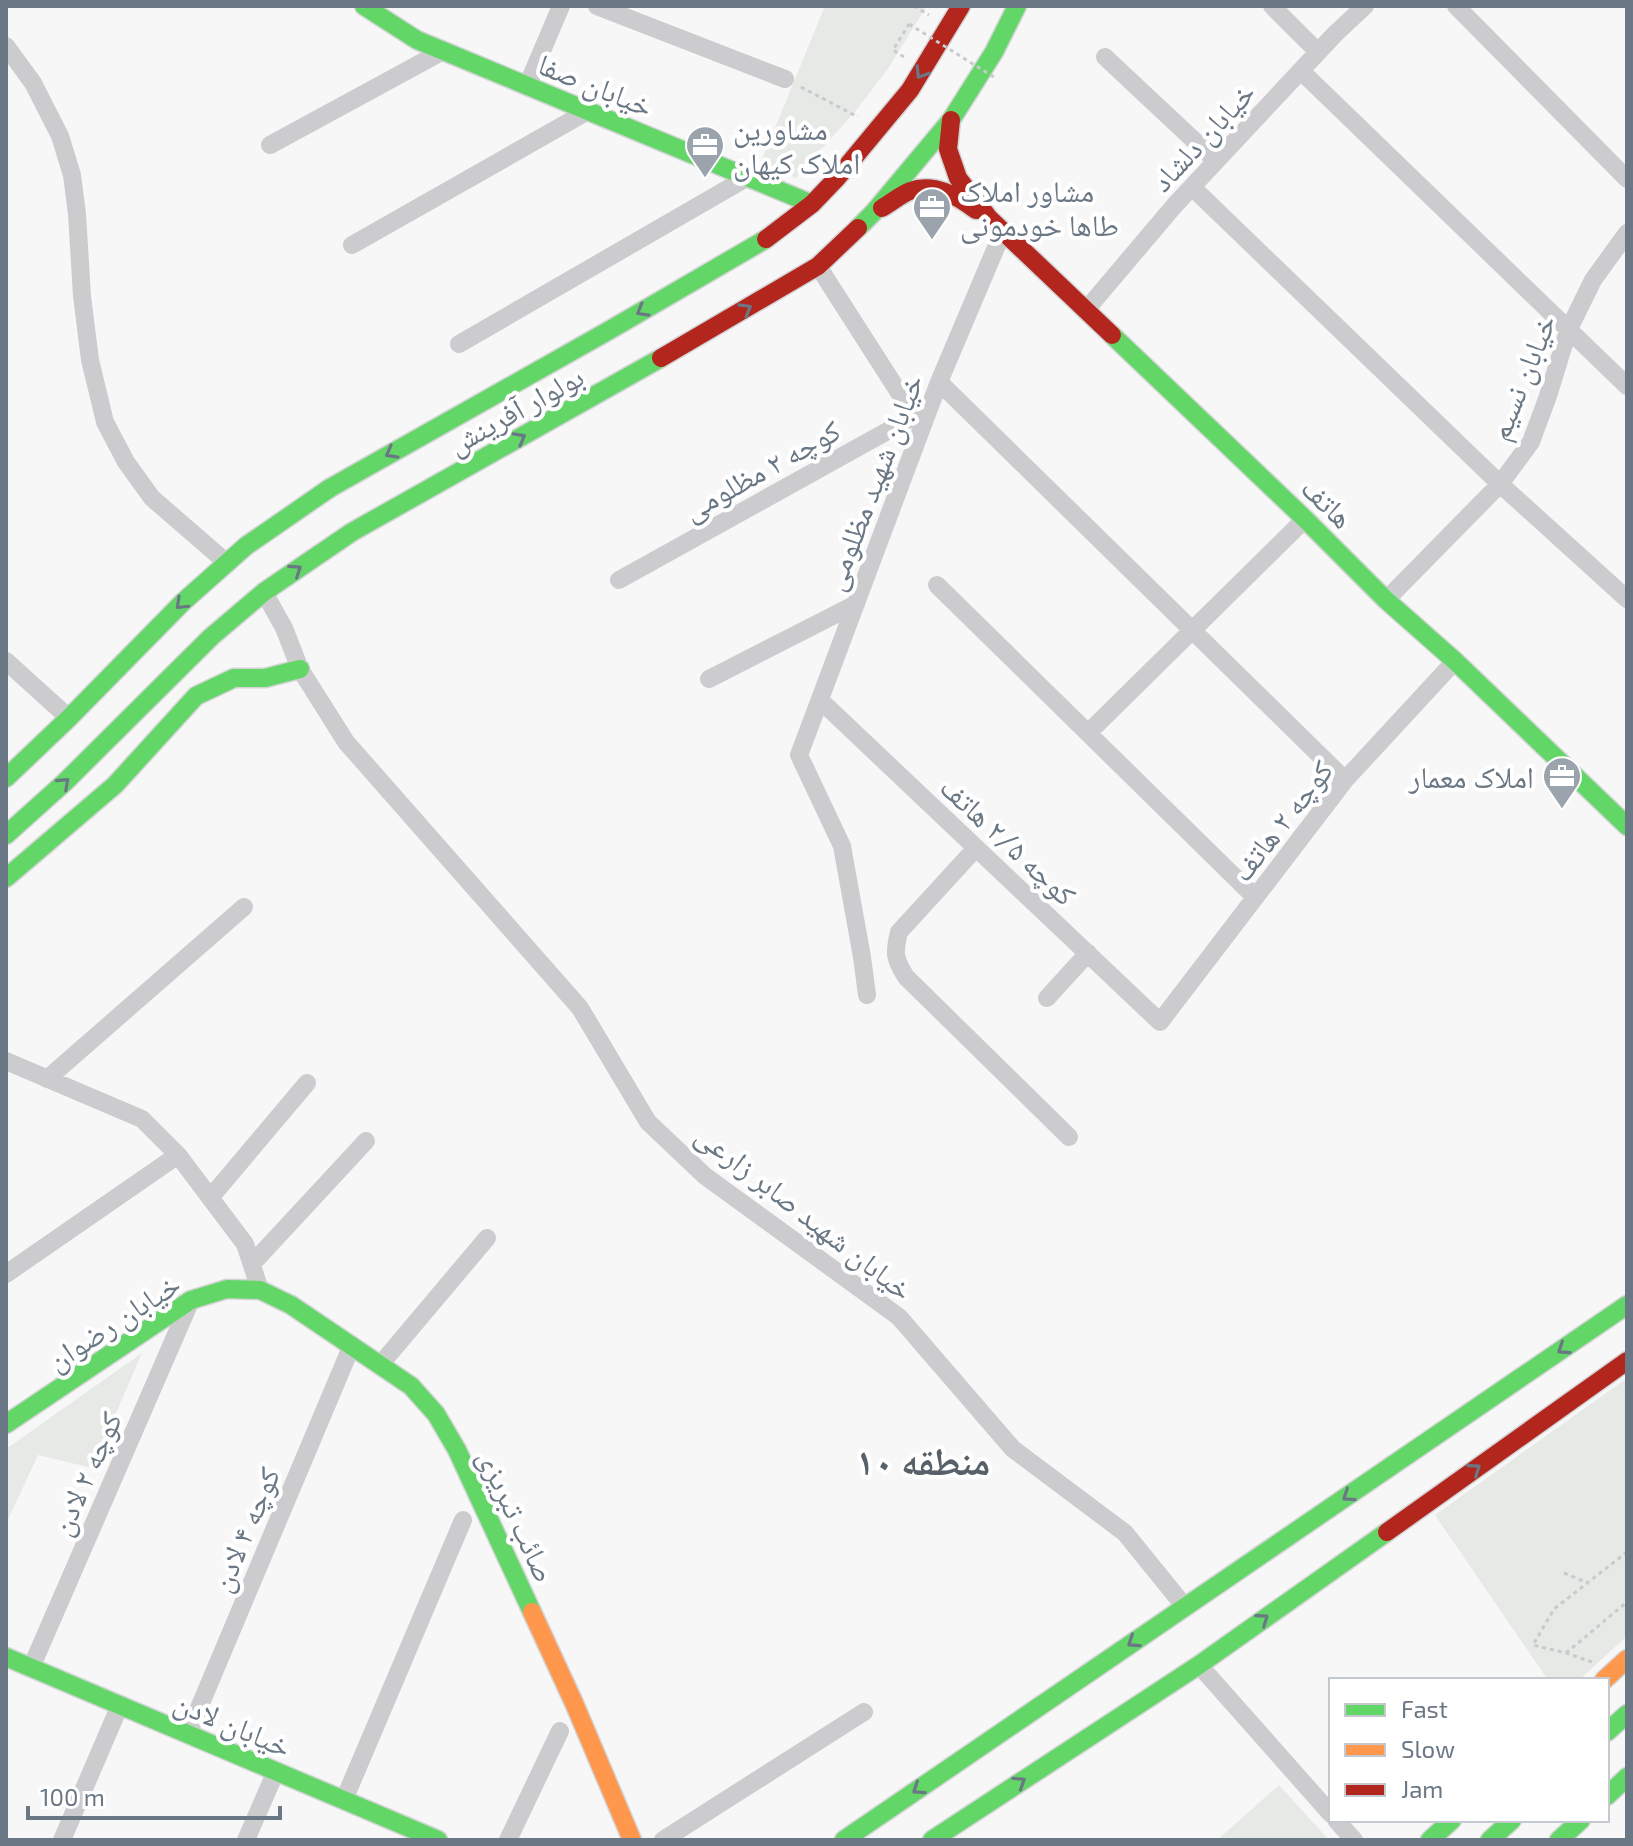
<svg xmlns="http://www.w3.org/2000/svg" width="1633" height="1846" viewBox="0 0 1633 1846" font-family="'Exo 2','Noto Naskh Arabic',sans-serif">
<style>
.green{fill:#e6e9e5}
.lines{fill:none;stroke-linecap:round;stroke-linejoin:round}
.fast-casing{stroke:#d3d4d5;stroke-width:21}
.slow-casing{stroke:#d3d4d5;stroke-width:21}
.jam-casing{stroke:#d3d4d5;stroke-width:21}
.path{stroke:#c9cacb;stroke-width:3;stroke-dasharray:4 4;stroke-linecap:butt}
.street{stroke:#ccccce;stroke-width:18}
.fast{stroke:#63d668;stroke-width:18}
.slow{stroke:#ff974d;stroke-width:18}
.jam{stroke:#b3261e;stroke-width:18}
.path-bridge{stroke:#c9cacb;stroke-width:3;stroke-dasharray:4 4;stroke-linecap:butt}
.oneway{stroke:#6a7784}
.labels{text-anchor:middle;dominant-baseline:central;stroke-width:8;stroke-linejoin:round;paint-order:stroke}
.street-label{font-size:30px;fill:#6a7784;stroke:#fff}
.poi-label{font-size:30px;fill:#6a7784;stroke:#fff;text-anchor:start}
.district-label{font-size:38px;font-weight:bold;fill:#58616a;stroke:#fff}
</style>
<rect width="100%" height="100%" fill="#f7f7f7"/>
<path class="green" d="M825,6h102l-40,64 -29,38 -62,70 -35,-16z
M142,1353l-50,115 -54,-13 -32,69v-75z
M1627,1378v258l-48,44h-31l-113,-165z
M1279,1785l50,55h-112z"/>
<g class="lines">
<g class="fast-casing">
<path id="fast" d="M364,6l53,34 395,164
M858,228l16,-16 77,-92 43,-68 23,-46
M1112,335l193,184 81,81 69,61 172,165
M6,778l63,-60 114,-116 63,-56 84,-58 278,-157 158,-92
M6,835l59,-53 146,-145 53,-45 88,-60 309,-174
M6,878l109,-93 81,-89 38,-18h31l35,-9
M6,1424l185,-124 36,-11 33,1 31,15 120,81 25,28 21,36 75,162
M6,1657l432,183
M1607,1732l20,-18
M1607,1796l20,-19
M844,1840l783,-535
M932,1840l267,-175 188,-133
M1430,1840l22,-20
M1490,1840l22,-20
M1559,1840l22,-20"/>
</g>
<g class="slow-casing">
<path id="slow" d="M532,1612l42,91 58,137
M1604,1680l23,-21"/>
</g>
<g class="jam-casing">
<path id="jam" d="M951,120l-3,29 10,29 31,40 123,117
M882,208c9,-5 18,-13 28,-17 24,-9 47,5 66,19
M766,239l46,-35 25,-26 73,-88 51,-84
M661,358l157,-92 40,-38
M1387,1532l240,-171"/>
</g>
<path class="path" d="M914,6l15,9
M904,57l-11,-7 16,-26
M801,87l57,30
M1564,1573l24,10
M1566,1653l61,-51
M1592,1662l-26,-9 -33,-8 21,-36 73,-57"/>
<path class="street" d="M597,6l188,73
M1272,6l46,46
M1456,6l171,173
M6,46l27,37 27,53 12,39 5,39 5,82 8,64 15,62 21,40 26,36 75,65
M1105,57l111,104
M1301,71l326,315
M527,86l34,-80
M270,145l173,-94
M1192,187l308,297 127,115
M352,245l236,-134
M818,266l96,150
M1086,310l88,-104 161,-172 30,-28
M459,344l289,-167
M939,382l406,398
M619,580l310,-172
M937,585l318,312
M264,592l20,36 16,41 46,73 234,266 68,114 57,54 194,141 114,132 112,84 60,74
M1386,600l114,-116 31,-42 17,-46 20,-65 25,-51 34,-47
M6,661l63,57
M709,679l147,-75
M820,700l340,322 185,-242 110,-119
M1088,733l217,-214
M976,848l-77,84c-5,21 -5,26 7,45l163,160
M867,995l-5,-38 -20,-111 -43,-91 140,-373 64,-151
M1047,998l41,-45
M6,1061l136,58 36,36 67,89 15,46
M47,1079l197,-172
M210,1198l97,-115
M252,1264l114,-123
M6,1274l172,-119
M380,1365l107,-127
M1199,1665l132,149
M31,1668l160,-368
M188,1734l164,-389
M344,1800l119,-280
M1336,1820l18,20
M62,1840l58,-135
M246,1840l30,-69
M508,1840l52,-109
M663,1840l201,-128"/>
<use href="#fast" class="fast"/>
<use href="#slow" class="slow"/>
<use href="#jam" class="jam"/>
<path class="path-bridge" d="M909,24l88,55"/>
</g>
<defs><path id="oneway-chevron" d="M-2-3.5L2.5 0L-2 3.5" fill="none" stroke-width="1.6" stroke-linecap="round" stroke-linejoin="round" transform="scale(2)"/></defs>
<g class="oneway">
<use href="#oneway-chevron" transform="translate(921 73) rotate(122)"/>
<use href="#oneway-chevron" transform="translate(746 309) rotate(-30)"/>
<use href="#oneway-chevron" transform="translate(642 311) rotate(150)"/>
<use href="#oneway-chevron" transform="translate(520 438) rotate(-29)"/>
<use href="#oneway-chevron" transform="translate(391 453) rotate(151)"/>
<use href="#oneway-chevron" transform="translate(296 570) rotate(-34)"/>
<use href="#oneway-chevron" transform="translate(181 604) rotate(136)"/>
<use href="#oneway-chevron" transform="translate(64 783) rotate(-43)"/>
<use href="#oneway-chevron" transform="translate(1563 1349) rotate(146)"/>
<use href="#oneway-chevron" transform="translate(1475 1469) rotate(-35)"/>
<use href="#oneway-chevron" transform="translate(1348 1496) rotate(146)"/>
<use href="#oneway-chevron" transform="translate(1263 1619) rotate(-35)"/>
<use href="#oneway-chevron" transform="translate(1133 1642) rotate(146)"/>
<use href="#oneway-chevron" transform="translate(1020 1782) rotate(-33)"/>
<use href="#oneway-chevron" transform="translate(918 1789) rotate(146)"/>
</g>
<defs>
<g id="office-pin" transform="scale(2)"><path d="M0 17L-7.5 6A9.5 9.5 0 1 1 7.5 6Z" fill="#9ba4ac" stroke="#fff"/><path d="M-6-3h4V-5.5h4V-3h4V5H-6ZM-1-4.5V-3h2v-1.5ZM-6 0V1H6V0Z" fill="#fff"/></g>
</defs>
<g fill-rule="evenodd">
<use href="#office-pin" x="705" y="145"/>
<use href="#office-pin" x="932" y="207"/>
<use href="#office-pin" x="1562" y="776"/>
</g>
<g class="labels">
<g class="street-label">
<text transform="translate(596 84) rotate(22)">خیابان صفا</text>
<text transform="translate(1202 136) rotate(-47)">خیابان دلشاد</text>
<text transform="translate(1521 377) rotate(-68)">خیابان نسیم</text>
<text transform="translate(515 409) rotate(-29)">بولوار آفرینش</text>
<text transform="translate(761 469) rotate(-29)">کوچه ۲ مظلومی</text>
<text transform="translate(872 482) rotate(-69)">خیابان شهید مظلومی</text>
<text transform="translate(1328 502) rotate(44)">هاتف</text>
<text transform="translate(1281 820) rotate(-52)">کوچه ۲ هاتف</text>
<text transform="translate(1009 840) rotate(43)">کوچه ۲/۵ هاتف</text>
<text transform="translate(805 1211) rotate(38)">خیابان شهید صابر زارعی</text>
<text transform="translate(113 1321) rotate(-33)">خیابان رضوان</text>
<text transform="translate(85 1473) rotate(-66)">کوچه ۲ لادن</text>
<text transform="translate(518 1515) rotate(65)">صائب تبریزی</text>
<text transform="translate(244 1529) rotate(-67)">کوچه ۴ لادن</text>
<text transform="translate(233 1723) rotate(23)">خیابان لادن</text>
</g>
<g class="poi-label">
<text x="733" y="128">مشاورین<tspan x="733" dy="34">املاک کیهان</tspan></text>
<text x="960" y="190">مشاور املاک<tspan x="960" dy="34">طاها خودمونی</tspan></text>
<text x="1534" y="776" text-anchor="end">املاک معمار</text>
</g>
<g class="district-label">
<text x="923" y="1460">منطقه ۱۰</text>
</g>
</g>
<rect width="1633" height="1846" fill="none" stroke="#6a7784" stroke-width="16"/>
<rect x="1329" y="1678" width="280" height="144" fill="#ffffff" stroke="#c3c9ce" stroke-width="2"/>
<rect x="1345" y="1704" width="40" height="12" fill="#63d668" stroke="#c3c9ce" stroke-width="2"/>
<text x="1401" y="1718" font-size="24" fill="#6a7784">Fast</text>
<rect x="1345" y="1744" width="40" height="12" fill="#ff974d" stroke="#c3c9ce" stroke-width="2"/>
<text x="1401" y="1758" font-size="24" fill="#6a7784">Slow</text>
<rect x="1345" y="1784" width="40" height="12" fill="#b3261e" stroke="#c3c9ce" stroke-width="2"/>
<text x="1401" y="1798" font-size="24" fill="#6a7784">Jam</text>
<path d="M28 1806v12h252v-12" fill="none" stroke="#6a7784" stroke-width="4"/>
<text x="40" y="1806" font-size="24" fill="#6a7784" stroke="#ffffff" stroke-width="6" paint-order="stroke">100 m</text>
</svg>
